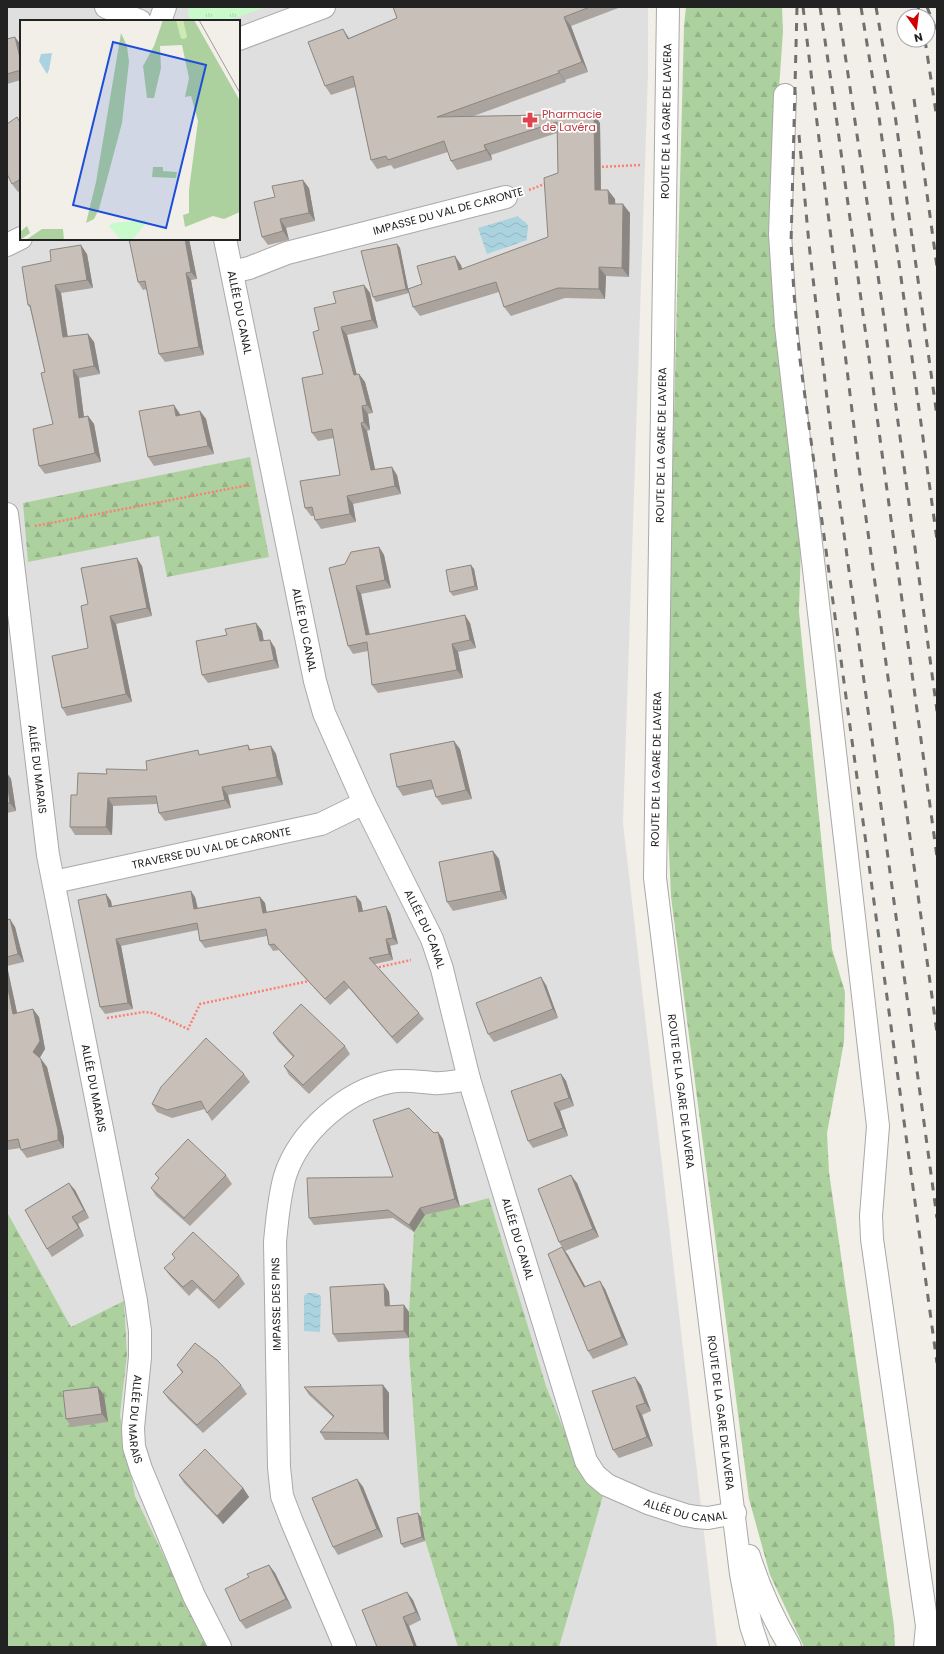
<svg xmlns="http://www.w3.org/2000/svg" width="944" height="1654" viewBox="0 0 944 1654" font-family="Poppins,sans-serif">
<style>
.residential{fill:#e0dfdf;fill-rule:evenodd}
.forest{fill:url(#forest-firs)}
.park{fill:url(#park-tufts)}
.water{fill:url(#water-waves)}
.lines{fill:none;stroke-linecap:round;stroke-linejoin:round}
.minor-casing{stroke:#a9a9a9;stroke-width:24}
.path{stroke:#fa8072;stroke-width:2.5;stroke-dasharray:2 2;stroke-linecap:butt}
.minor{stroke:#fff;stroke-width:22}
.rail{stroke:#707070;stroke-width:3;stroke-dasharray:8 8;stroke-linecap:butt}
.wall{fill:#aba49e}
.shaded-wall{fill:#8b8681}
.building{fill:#c7bfb8;stroke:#8b8681}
.labels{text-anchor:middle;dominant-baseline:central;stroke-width:3.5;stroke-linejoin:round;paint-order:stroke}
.health-label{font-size:11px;fill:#be3a42;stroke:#fff;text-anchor:start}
.street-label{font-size:11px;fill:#222;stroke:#fff}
.inset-road{fill:none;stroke:#9f9d99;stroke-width:1}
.view{fill:#1d4ed8;fill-opacity:0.15;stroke:#1d4ed8;stroke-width:2}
.inset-edge{fill:none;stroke:#222;stroke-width:2}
</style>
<defs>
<pattern id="forest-firs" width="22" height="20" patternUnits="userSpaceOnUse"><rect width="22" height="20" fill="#add19e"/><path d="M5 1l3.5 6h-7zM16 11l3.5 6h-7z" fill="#95b388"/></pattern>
<pattern id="park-tufts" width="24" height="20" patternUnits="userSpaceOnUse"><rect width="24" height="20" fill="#c8facc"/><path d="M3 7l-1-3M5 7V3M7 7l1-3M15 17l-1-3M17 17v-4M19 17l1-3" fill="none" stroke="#acd6af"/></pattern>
<pattern id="water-waves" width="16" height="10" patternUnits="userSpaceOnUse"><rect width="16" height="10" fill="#aad3df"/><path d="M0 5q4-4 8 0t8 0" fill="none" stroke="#92b5bf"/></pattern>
</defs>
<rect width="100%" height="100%" fill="#f2efe9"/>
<path class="residential" d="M7,7h641v67l-25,749 94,824h-509l-73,-151 -15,-81 7,-60 -3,-53 -53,26 -64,-116zM21,21h218v218h-218z"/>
<path class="forest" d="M686,7h96l1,24 -11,159 29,354 -2,68 33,337 13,43 -1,50 -17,91 2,39 65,454 1,21h-91l-34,-72 -21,-76 -78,-602 -6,-134 19,-737z
M250,457l19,100 -102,20 -8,-41 -131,26 -5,-59z
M489,1198l57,188 35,86 12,17 10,7 -44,151h-101l-33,-107 -4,-23 -12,-164v-41l5,-80 11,-17z
M7,1212l64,115 53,-26 3,54 -7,60 15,81 73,151h-201z"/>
<path class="park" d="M188,7h78l-40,14h-34l-3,-4z"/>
<path class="water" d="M518,216c2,3 9,6 10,10 1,3 -2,9 -1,14l-40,14 -9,-26z
M308,1293h7l6,3 -1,36 -16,-1v-35z"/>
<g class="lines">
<g class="minor-casing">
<g id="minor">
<path d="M106,7l34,14"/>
<path id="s1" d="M668,7l-13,871 86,696 10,52 7,21"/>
<path d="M160,21l5,-14"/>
<path d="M239,39l85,-32"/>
<path d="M785,95l-5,139 6,92 92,800 -7,90 1,23 55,387 -2,21"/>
<path id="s2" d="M225,239l90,442 9,32 40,90 68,136 10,30 27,110 117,382 9,14 12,10 41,18 37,12 11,2 12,1 27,-5"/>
<path d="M7,245l14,-7"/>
<path d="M232,272l17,-4 38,-15 219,-56"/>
<path id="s3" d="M7,514l41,341 88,446 4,30v26l-7,71 1,19 7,22 53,127 26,51"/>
<path id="s4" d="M54,882l267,-58 43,-21"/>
<path d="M749,1556c10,32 24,62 41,91"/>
<path d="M345,1647l-53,-125 -10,-26 -3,-29 -4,-225c2,-22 4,-45 10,-66 14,-44 61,-85 105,-94 14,-3 29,0 43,1 12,1 24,-2 36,-4"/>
</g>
</g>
<path class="path" d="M598,167l43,-2
M529,190l18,-7
M35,526l214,-41
M375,968l36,-8
M107,1018l37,-6 9,1 35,16 12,-25 109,-23"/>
<use href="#minor" class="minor"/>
<path class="rail" d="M797,7l-6,237 3,50 6,66 137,1003
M803,7l55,453 79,573
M820,7l14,94 103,756
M838,7l43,289 56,415
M861,7l18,110 58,423
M876,7l19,108 42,301
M918,7l2,9
M927,7l10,25
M925,40l12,79
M914,99l23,168
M799,135l10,109 27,231 101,743"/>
</g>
<path class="wall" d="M393,7h228l-50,19 17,46 -23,8 1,2 -95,35 129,6 1,67 14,9v5l15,9 -1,64 -23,-1 -1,23 -40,-1 -54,18 -7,-9 -5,-15 -79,24 -7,-9 -4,-14 -33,9 -3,-5 24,-53 3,4 8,41 14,-5 39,-19 1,4 86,-32 10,-64 -1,-40 -66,22 1,5 -35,10 -6,-9 -3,-9 -54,17 -3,-4 -14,4 -6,-9 -16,-73 -24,8 -6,-9 24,-48 48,-20z
M7,39l14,6v35l-14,4z
M17,117l4,6v67l-3,2 -6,-8z
M309,188l6,33 -29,7 3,12 -21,5 -6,-8z
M189,239l8,40 -6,1 13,75 -39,7 -6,-8 -12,-65 -4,1 -5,-8z
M87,254l6,34 -32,5 7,44 20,-3 6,8 6,32 -21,4 5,39 4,-1 6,8 7,38 -56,12 -6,-8 14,-42 -8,-52 -15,-64 -2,-3z
M364,285l6,8 8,35 -31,7 10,40 2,-1 6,8 8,31 -5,1 2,16 -3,1 8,39 22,5 4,19 -48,10 3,18 -35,7 -6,-9 -1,-4h-3l-6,-8 35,-33 -6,-37 -16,3 -6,-8 24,-130z
M200,411l6,8 8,35 -60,12 -6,-9 32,-43v1z
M379,547l5,8 7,33 -30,6 9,40 100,-11 6,25 -18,4 5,26 -85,15 -6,-8 -4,-34 -15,3 -5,-8 -3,-82z
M142,566l10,50 -36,8 16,78 -65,14 -5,-8 26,-60z
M474,569l4,21 -25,6 -3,-4z
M256,623l6,8 2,10 11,7 4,20 -71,15 -6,-8 25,-40z
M248,745l3,5 20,-4 5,8 7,31 -55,10 3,13 -66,13 -6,-8 -2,-9 -44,2 -1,29h-37l-5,-8 7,-32 30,-21 40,-4 54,-15z
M460,749l12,50 -30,6 -6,-8 -2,-8 -31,7 -6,-9z
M7,773l4,6 5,32 -9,2z
M493,851l6,8 8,40 -54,12 -6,-9z
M106,894l5,7 1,5 83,-9 3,11 62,-11 5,6 1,9 90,-16 5,6 2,9 27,2 8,31 -8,2 3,14 -18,4 44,49 5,6 -27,25 -48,-56 -19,17 -51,-55 -6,1 -4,-6 -2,-9 -62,12 -5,-7 -2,-11 -77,16 12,63 -28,5 -5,-7z
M7,920l8,7 9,35 -17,4 10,47 22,4 6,32 -5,9 7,9 17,71v10l-37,10 -6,-8v-2l-14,2z
M546,985l12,33 -64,24 -6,-8z
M273,1033l72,13 5,8 -41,40 -20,-19 -5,-9 9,-9 -15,-16z
M244,1074l6,8 -38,39 -5,-8 -2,-4 -33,9 -15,-6 -5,-8z
M561,1074l5,7 8,25 -14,5 8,25 -35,12 -5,-7z
M438,1132l5,7 17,68 -35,8 -11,17 -21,-14 -79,7 -5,-7 84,-41 41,-44z
M155,1174l71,1 6,9 -42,42 -34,-30 -5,-8 8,-9z
M577,1183l22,54 -34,14 3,4 17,31 20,3 23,56 -35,14 -5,-8 -26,-104 -3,-5z
M75,1190l14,28 -11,6 6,12 -32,21 -5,-8z
M164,1268l75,7 6,9 -26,25 -22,-21 -8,8 -19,-20z
M389,1292l1,14 14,-1 5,7v26l-71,4 -5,-8z
M177,1365l64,20 6,9 -44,39 -34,-33 -6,-8 19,-19z
M383,1385l6,8v47h-64l-5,-8 13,-15 -24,-22 -5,-8z
M641,1385l10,26 -9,4 11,31 -34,12 -6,-8z
M98,1387l6,8 4,27 -36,5 -6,-8z
M179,1475l64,13 6,9 -26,27 -39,-41z
M357,1479l6,8 20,50 -45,18 -5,-8z
M421,1517l4,24 -21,7 -3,-4z
M269,1565l6,8 17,35 -46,21 -6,-8 9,-44z
M413,1600l8,20 -12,6 8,21h-40z"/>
<path class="shaded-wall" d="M564,17l7,9 17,46 -6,-10z
M343,29l6,9 -1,1z
M15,37l6,8v17z
M558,71l7,9 1,2 -7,-9z
M594,114l6,9 1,77 -6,-10z
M484,145l7,10 1,5 -6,-10z
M303,180l6,8 6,33 -6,-8z
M608,190l7,9 1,14 -7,-9z
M623,204l7,9 -1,64 -7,-9z
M280,219l6,9 3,12 -6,-9z
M185,239h4l8,40 -6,-7z
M397,244l3,4 9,45 -3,-4z
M81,245l6,9 6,34 -6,-8z
M455,256l6,9 4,15 -6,-10z
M599,267l7,9 -1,23 -6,-10z
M186,273l5,7 13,75 -5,-8z
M55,285l6,8 8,53 -6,-9z
M364,285l6,8 8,35 -6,-8z
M341,327l6,8 12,49 -5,-9z
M88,334l6,8 6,32 -6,-8z
M73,370l6,8 6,48 -6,-8z
M359,374l6,8 8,31 -6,-8z
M174,405l6,9 2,10 -6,-8z
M362,406l6,8 2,16 -6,-8z
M200,411l6,8 8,35 -6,-8z
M88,416l6,8 7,38 -6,-9z
M361,423l6,8 10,47 -6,-8z
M392,467l5,8 4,19 -6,-8z
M347,496l6,8 3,18 -6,-8z
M379,547l5,8 7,33 -6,-8z
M137,558l5,8 10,50 -5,-8z
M471,565l3,4 4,21 -3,-4z
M356,586l5,8 10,49 -5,-8z
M465,615l5,8 6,25 -6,-8z
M110,616l6,8 16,78 -6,-8z
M256,623l6,8 3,18 -5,-8z
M270,640l5,8 4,20 -5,-8z
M452,644l6,8 5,26 -6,-8z
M454,741l6,8 12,50 -6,-9z
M271,746l5,8 7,31 -6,-8z
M7,773l4,6 5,32 -6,-8 -3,-23z
M222,787l6,8 3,13 -6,-8z
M108,798l5,8 -1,29 -6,-8z
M493,851l6,8 8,40 -6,-8z
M191,891l4,6 4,19 -5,-7z
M106,894l5,7 2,12 -4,-6z
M356,896l5,6 3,16 -5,-6z
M260,897l5,6 3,16 -5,-6z
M386,906l4,7 8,31 -5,-6z
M10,919l5,8 9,35 -6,-8z
M116,939l5,7 12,63 -5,-6z
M386,939l4,7 3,14 -4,-6z
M7,966l12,56 -6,-8 -6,-30z
M541,977l5,8 12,33 -5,-9z
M33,1009l6,8 6,32 -7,11 -5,-8z
M41,1059l6,8 17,71v10l-6,-8z
M561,1074l5,7 8,25 -5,-8z
M554,1103l6,8 8,25 -5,-8z
M438,1132l5,7 17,68 -5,-8z
M571,1175l6,8 22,54 -6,-8z
M69,1183l6,7 14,28 -5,-8z
M420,1208l5,7 -11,17 -5,-7z
M72,1217l6,7 6,12 -5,-8z
M562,1247l6,8 22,40 -6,-8z
M600,1281l5,8 23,56 -6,-8z
M384,1284l5,8 1,21 -5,-7z
M404,1305l5,7v26l-5,-7z
M635,1377l6,8 10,26 -6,-8z
M383,1385l6,8v47l-5,-7z
M98,1387l6,8 4,27 -6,-8z
M636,1406l6,9 11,31 -6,-9z
M357,1479l6,8 20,50 -6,-8z
M243,1488l6,9 -26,27 -6,-8z
M418,1513l3,4 4,24 -3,-4z
M269,1565l6,8 17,35 -6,-9z
M407,1592l6,8 8,20 -5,-8z
M403,1617l6,9 8,21h-2l-1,-1z"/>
<path class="building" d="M393,7h197l-26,10 18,45 -24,9 1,2 -122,44 157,-3 1,76h13l1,14h14l-1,64 -23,-1v22l-41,-1 -54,19 -8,-25 -83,25 -5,-18 14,-5 -5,-18 38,-10 4,14 89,-33 -4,-59 14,-5 -1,-51 -73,23 2,5 -35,11 -7,-20 -56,19 -2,-4 -15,4 -18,-84 -28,10 -17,-44 35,-13 5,10 49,-21z
M15,37l6,25v8l-14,4v-35z
M17,117l4,7v55l-9,5 -5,-10v-50z
M303,180l6,33 -29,6 3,12 -21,6 -8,-35 21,-5 -3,-11z
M129,239h56l6,33 -5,1 13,74 -40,7 -14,-73 -7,1z
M397,244l9,45 -33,8 -12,-46z
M81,245l6,35 -32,5 8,52 25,-3 6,32 -21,4 6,48 9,-2 7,37 -56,13 -6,-37 20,-5 -12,-51 4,-1 -15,-67h-2l-6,-38 29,-6 -1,-11z
M364,285l8,35 -31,7 13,48 5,-1 8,31 -5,1 2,16 -3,1 10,47 21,-3 3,19 -48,10 3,18 -35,6 -3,-13 -7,1 -5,-27 40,-6 -8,-46 -20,4 -10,-55 21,-4 -10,-42 6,-2 -5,-22 22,-5 -3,-11z
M174,405l2,11 24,-5 8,35 -60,11 -9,-46z
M379,547l6,33 -29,6 10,49 99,-20 5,25 -18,4 5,26 -85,15 -5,-43 -19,4 -19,-78 16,-4 6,-12z
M137,558l10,50 -37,8 16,78 -64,14 -10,-52 36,-8 -7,-42 7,-2 -7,-36z
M471,565l4,21 -25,6 -4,-22z
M256,623l4,18 10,-1 4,20 -72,15 -6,-34 31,-6 -2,-6z
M454,741l12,49 -30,7 -5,-17 -34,7 -7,-33z
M248,745l1,5 22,-4 6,31 -55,10 3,13 -66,13 -3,-17 -48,2 -2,29h-36l1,-32h6l1,-22 29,1 -1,-5 41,1 -1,-9 52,-11 1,5z
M7,780l3,23h-3z
M493,851l8,40 -54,11 -8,-40z
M191,891l3,18 66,-12 3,16 93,-17 3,16 27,-6 7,32 -7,1 3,15 -20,4 50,55 -27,24 -48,-56 -19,18 -51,-55 -5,1 -3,-16 -66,12 -3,-18 -81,16 12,64 -28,4 -22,-107 28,-6 3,13z
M10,919l8,35 -11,3v-37z
M541,977l12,32 -65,25 -12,-31z
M7,984l6,30 20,-5 7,32 -7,11 8,7 17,71v10l-37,10 -3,-11 -11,2z
M301,1004l44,42 -42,39 -19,-19 10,-10 -21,-23z
M206,1038l38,36 -37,39 -6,-12 -34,9 -15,-6 9,-17z
M561,1074l8,24 -15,5 9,25 -35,13 -17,-50z
M409,1108l25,25 4,-1 17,67 -35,9 -11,17 -21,-15 -79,8 -2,-40 86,-1 -20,-57z
M188,1139l38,36 -42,43 -33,-30 8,-10 -4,-4z
M571,1175l22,54 -34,13 -21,-53z
M69,1183l15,27 -12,7 7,11 -32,21 -22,-39z
M193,1232l46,43 -25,26 -22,-21 -9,7 -19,-19 11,-10 -3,-4z
M562,1247l22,40 16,-6 22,56 -34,14 -40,-97z
M384,1284l1,22 19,-1v26l-71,3 -3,-47z
M195,1343l22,17 24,25 -44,40 -34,-33 20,-20 -6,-7z
M635,1377l10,26 -9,3 11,31 -34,13 -21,-59z
M383,1385l1,48 -64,-1 14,-16 -30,-29z
M98,1387l4,27 -36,5 -3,-28z
M205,1449l38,39 -26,28 -38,-41z
M357,1479l20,50 -44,18 -21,-49z
M418,1513l4,24 -21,7 -4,-26z
M269,1565l17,34 -46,22 -15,-32 24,-12 -2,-3z
M407,1592l9,20 -13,5 11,29 -2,1h-35l-15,-37z"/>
<defs>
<g id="pharmacy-bare" transform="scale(1.2)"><path d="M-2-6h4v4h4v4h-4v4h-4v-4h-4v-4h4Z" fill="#e0444e" stroke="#fff" stroke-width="2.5" paint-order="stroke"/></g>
</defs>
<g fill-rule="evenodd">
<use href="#pharmacy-bare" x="530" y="120"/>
</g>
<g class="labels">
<g class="health-label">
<text x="542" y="114">Pharmacie<tspan x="542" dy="13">de Lavéra</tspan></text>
</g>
<g class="street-label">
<text transform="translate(666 121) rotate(-89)">ROUTE DE LA GARE DE LAVERA</text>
<text transform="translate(448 211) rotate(-15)">IMPASSE DU VAL DE CARONTE</text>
<text stroke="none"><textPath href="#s2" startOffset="75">ALLÉE DU CANAL</textPath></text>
<text transform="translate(661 445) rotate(-89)">ROUTE DE LA GARE DE LAVERA</text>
<text stroke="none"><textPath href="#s2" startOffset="399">ALLÉE DU CANAL</textPath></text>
<text stroke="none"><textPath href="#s3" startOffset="257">ALLÉE DU MARAIS</textPath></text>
<text transform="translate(656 769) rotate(-89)">ROUTE DE LA GARE DE LAVERA</text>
<text stroke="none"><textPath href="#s4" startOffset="161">TRAVERSE DU VAL DE CARONTE</textPath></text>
<text stroke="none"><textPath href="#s2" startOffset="723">ALLÉE DU CANAL</textPath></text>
<text stroke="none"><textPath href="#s3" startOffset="581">ALLÉE DU MARAIS</textPath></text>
<text stroke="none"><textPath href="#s1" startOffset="1086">ROUTE DE LA GARE DE LAVERA</textPath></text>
<text stroke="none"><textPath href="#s2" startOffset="1047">ALLÉE DU CANAL</textPath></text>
<text transform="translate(276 1304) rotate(-91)">IMPASSE DES PINS</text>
<text stroke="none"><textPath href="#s1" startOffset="1410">ROUTE DE LA GARE DE LAVERA</textPath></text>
<text stroke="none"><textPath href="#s3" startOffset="917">ALLÉE DU MARAIS</textPath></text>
<text stroke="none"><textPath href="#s2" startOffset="1395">ALLÉE DU CANAL</textPath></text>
</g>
</g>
<g transform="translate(20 20)">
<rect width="220" height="220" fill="#f2efe9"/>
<path d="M156,0h7l4,17 -3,2 -3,-1z" fill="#cdebb0"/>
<path d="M143,0h13l5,18 3,1 3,-2 -4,-17h11l46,81v111l-16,7 -11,-3 -28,11 -2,-12 6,-2v-23l9,-69 -7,-25 -6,1 4,-19 -7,-33 -22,1 1,22 -7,30h-7l-4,-32 11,-20zM101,13l6,13 2,16 -7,61 -23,86 -5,10 -8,4 10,-41zM133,147h10v4l14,1 -1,6 -24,-1zM7,206l3,7 -10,7v-8zM22,209h21l1,11h-38z" fill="#add19e"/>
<path d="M125,200l2,2 -15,18h-11l-12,-14 4,-3z" fill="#c8facc"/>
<path d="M32,33l-3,17 -2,4 -8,-13 2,-7z" fill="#aad3df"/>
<path class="inset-road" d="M179,0l41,73"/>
<path class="view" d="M93,22l93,23 -40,163 -93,-23z"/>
<rect width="220" height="220" class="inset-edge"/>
</g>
<rect width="944" height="1654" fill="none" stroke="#222222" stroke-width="16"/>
<g transform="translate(916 28) rotate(166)"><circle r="19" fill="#ffffff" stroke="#a7a7a7"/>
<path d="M0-3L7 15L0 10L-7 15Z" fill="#d40000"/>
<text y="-6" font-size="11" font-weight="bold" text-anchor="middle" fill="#222222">N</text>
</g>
</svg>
